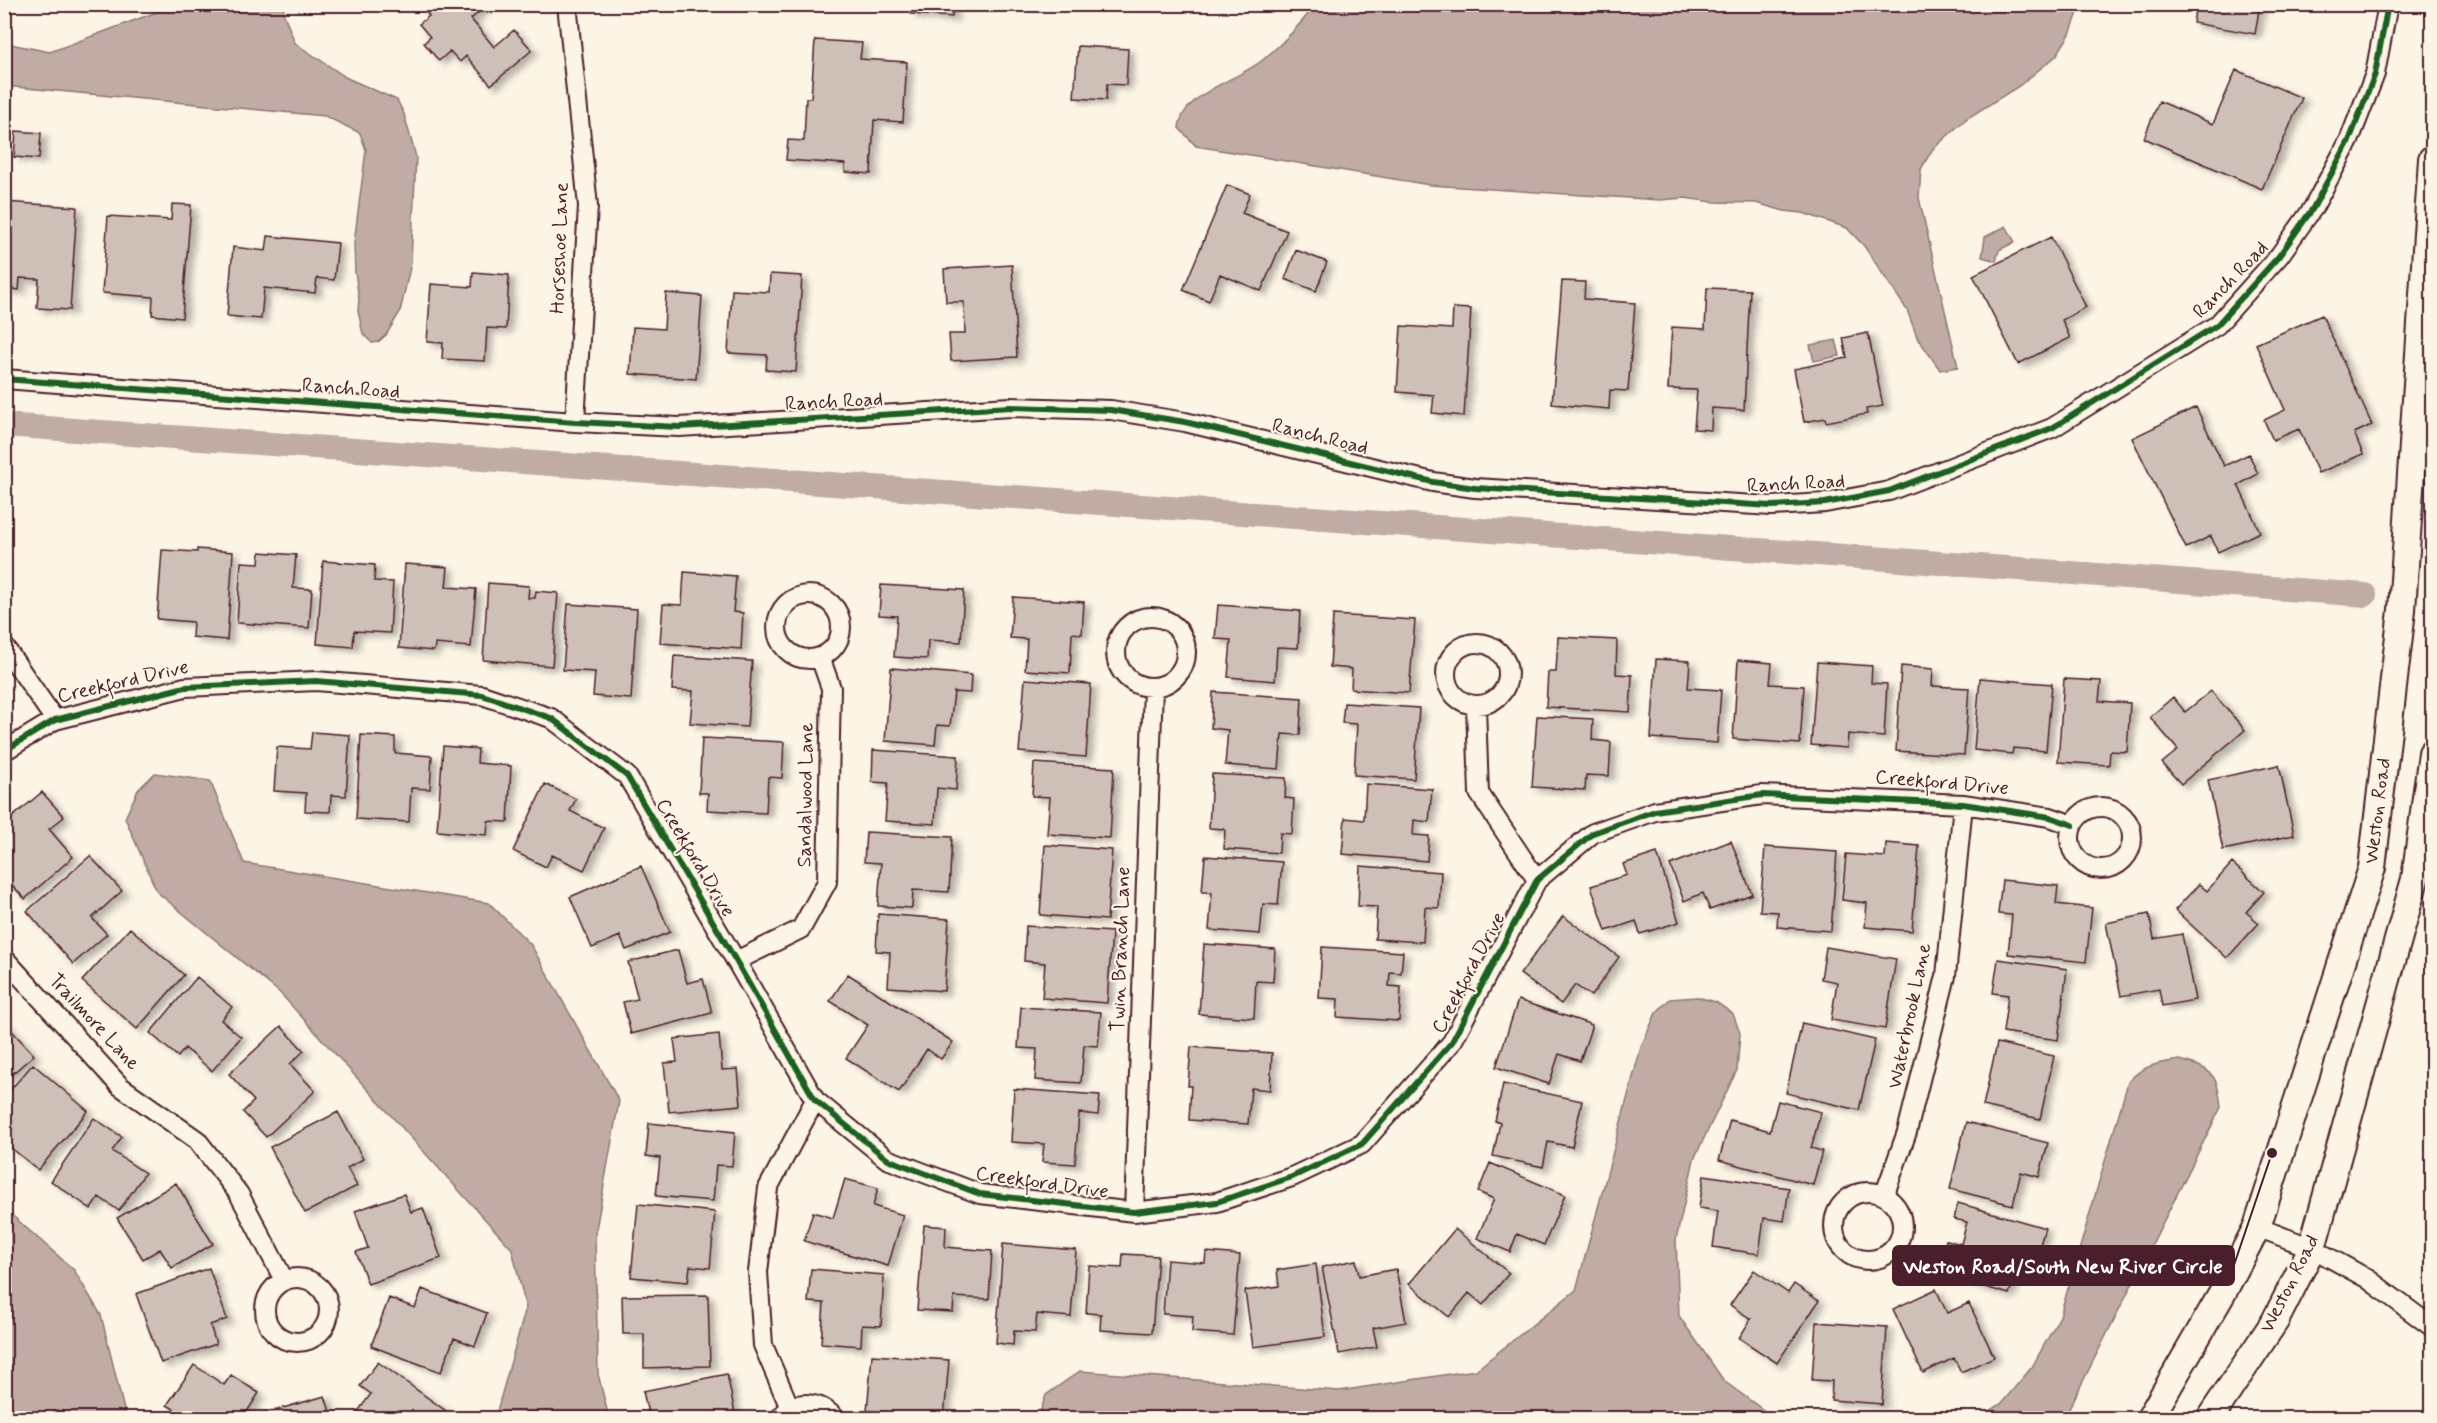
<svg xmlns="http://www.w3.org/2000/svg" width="2437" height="1423" viewBox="0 0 2437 1423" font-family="Mynerve,sans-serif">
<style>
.water{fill:#c0aca5;stroke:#917474;stroke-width:1.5}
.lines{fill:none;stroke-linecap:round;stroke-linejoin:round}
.canal{stroke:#c0aca5;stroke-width:24}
.building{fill:#cfc0b7;stroke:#4a1f2b;stroke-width:1.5;filter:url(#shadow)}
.street-casing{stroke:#4a1f2b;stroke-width:22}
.secondary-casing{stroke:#4a1f2b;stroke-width:30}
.street{stroke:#fcf5e5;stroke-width:18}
.secondary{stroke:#fcf5e5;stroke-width:26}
.cycleway-casing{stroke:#fcf5e5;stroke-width:10}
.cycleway{stroke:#1b5e20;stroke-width:6}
.labels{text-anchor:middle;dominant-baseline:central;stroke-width:4.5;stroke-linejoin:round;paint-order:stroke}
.street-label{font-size:20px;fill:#4a1f2b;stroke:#fcf5e5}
.leader{fill:none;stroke:#4a1f2b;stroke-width:2}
.callout-dot{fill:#4a1f2b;stroke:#fcf5e5;stroke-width:2}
.callout{fill:#4a1f2b;stroke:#4a1f2b;stroke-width:2}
.callout-label{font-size:21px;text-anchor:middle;font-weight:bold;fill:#fff}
</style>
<defs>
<filter id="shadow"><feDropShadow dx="6" dy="4" stdDeviation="3" flood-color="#0004"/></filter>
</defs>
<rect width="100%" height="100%" fill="#fcf5e5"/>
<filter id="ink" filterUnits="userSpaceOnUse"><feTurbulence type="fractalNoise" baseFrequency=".0167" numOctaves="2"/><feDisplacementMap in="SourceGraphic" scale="12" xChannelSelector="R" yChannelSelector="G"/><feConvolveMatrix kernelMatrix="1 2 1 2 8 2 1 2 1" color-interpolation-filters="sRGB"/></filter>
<g filter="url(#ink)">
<path class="water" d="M168,5h117l-2,7 12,31 52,35 50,22 7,14 12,43 -5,106 -11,49 -14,23 -8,7 -6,1 -9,-9 -5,-23 1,-11 -4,-28 -1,-29 12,-93 -6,-17 -35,-17 -320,-30v-43l45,9 112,-42z
M1315,5v-1l766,1 -11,29 -14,22 -37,30 -53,33 -34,31 -11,19 -2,29 39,169 -18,3 -23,-33 -10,-27 -43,-64 -17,-18 -44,-15 -19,-2 -28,-8 -43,-1 -28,-4 -25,2 -230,-15 -234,-39 -17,-18c3,-36 62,-48 86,-70 18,-15 36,-34 50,-53z
M2006,226l9,16 -16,8 -3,11 -14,-4 3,-20z
M1836,340l4,16 -26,5 -4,-16z
M155,773l55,8 34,82 245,40 42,42 88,156 -24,134 3,139 11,44h-114l31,-110 -14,-59 -232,-256 -123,-101 -32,-74 13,-28z
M1697,997l19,5 17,12 7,19 -3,37 -43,89 -18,81 3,76 45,65 50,37h-736l8,-23 34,-24 259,20 137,-21 100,-80 65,-243 15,-34 14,-14z
M2180,1060c33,9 37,14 41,47l-153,304 -11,7h-78l22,-14 31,-37 28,-51 68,-234c15,-17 30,-19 52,-22z
M5,1209l69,61 27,45 25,103h-121z"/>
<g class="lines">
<path class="canal" d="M4,425l1882,134 479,36"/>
</g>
<path class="building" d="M419,4h69l-17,15 23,28 20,-17 18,20 -41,35 -25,-29 -6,6 -10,-11 -11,10 -15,-18 6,-6 -11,-13 10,-8z
M911,4h42l-1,13 -41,-3z
M2196,4h64l-5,30 -62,-11z
M815,40l47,3 -2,16 47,3 -4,60 -29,-2 -3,54 -26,-2v-8l-59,-4 2,-20 16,1 2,-43h5z
M1078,46l50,3 -2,36 -19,-1 -1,16 -32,-2z
M2236,70l66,28 -40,91 -118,-51 15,-37 54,23z
M16,131l25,2 -2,26 -25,-2z
M1227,185l23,9 -8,19 45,18 -26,60 -41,-17 -11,27 -26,-11z
M4,202l73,5 -7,103 -33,-2 2,-29 -19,-1 -1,12 -15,-2z
M172,204l19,1 -9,113 -30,-3 1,-18 -51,-4 6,-77 63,4z
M268,236l70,7 -4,37 -17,-2 -2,15 -51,-5 -3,31 -34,-3 6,-69 33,4z
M2051,237l35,70 -24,13 8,18 -52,26 -45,-89z
M1296,250l31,12 -11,29 -31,-12z
M1012,265l5,92 -66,4 -2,-27h16l-1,-32h-18l-2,-33z
M473,272l36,3 -3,54 -19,-1 -2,33 -43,-2 1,-16 -16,-1 4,-58 41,3z
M770,274l32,2 -6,96 -30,-2 1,-15 -39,-2 4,-63 37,2z
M1562,281l23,1 -1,17 51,4 -7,88 -18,-1 -1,19 -57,-5z
M1707,288l43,2 -6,120 -32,-2 -1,22 -17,-1 3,-39 -29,-1 4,-62 33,2z
M666,293l36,3 -6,83 -66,-5 3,-47 31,2z
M1453,308l18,1 -7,107 -32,-3 2,-18 -37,-3 4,-66 51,3z
M2322,315l50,110 -18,8 9,21 -45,19 -19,-44 -26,11 -9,-20 21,-10 -29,-66z
M1868,333l15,73 -17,3 1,5 -41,8 -1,-4 -21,4 -10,-53 53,-11 -4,-20z
M2196,407l28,59 25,-12 9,20 -20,11 22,47 -42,20 -7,-16 -25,12 -54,-110z
M197,549l36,3 -6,88 -35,-3 1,-15 -36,-3 5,-69 35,2z
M260,552l36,3 -3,33 19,1 -3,39 -72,-5 4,-61 18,1z
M323,561l52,4 -1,16 19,1 -3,51 -36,-2 -1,16 -36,-3z
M405,564l43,3 -2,20 30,2 -5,58 -36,-3 -1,7 -35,-3z
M684,572l52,4 -3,36 10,1 -2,36 -81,-6 3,-39 19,1z
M488,583l41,3 -1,12h7l1,-7 22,2 -6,73 -69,-6z
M881,585l83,5 -3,52 -33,-2 -1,19 -33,-2 3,-41 -18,-1z
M1013,597l71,5 -2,32 -10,-1 -2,40 -45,-3 2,-31 -17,-1z
M568,604l69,5 -6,90 -38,-3 2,-24 -32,-2z
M1218,605l82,6 -2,37 -21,-1 -2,34 -47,-4 3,-37 -16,-1z
M1333,615l82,5 -6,73 -58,-4 1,-20 -22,-2z
M1558,637l59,3 -1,34 16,1 -2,37 -84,-5 2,-35h8z
M674,656l78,5 -5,66 -57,-4 3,-32 -21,-1z
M1656,659l34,2 -2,27 33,2 -4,53 -66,-5z
M1738,660l34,3 -2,21 34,2 -4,58 -67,-5z
M1817,662l55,4 -1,17 16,1 -3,53 -36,-3 -1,14 -36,-3z
M1901,666l32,3 -1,17 37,2 -5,67 -68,-4z
M891,668l80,7 -1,18 -16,-1 -4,34 -13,-1 -2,20 -50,-4z
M1980,678l72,6 -6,67 -33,-3 -1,6 -38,-4z
M1025,679l66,5 -5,73 -67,-5z
M2064,679l37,2 -2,20 31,2 -3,49 -17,-1 -1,14 -51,-3z
M2211,691l34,39 -64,54 -19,-21 16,-13 -28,-33 23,-20 12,15z
M1213,692l89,6 -2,37 -18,-1 -3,35 -54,-4 3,-35 -17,-2z
M1344,703l75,5 -5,71 -60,-4 3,-51 -15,-1z
M1537,716l56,3 -1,21 19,2 -2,34 -23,-1 -1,15 -53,-3z
M312,732l38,3 -4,61 -15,-1 -1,17 -25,-1 1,-18 -32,-2 3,-44 33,2z
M361,735l34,2v16l37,3 -2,33 -19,-1 -2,34 -53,-3z
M702,738l82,4 -2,36 -14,-1 -2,36 -59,-3 1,-17h-9z
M443,746l35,3 -1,14 34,3 -3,56 -20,-1 -1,14 -50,-4z
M873,750l85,6 -2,34 -19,-2 -2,36 -50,-3 3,-38 -16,-1z
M1034,763l80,5 -4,70 -63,-4 3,-37 -18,-1z
M2279,765l15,70 -71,15 -15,-70z
M1212,774l74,4 -1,20 9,1 -2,35 -12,-1 -1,20 -55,-4 1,-20 -16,-1z
M545,784l31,15 -6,12 34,17 -20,42 -32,-15 -6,12 -33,-16z
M1366,784l66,5 -3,33 -15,-2 -1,15 16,1 -2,25 -85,-7 3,-36 19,2z
M42,792l22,25 -15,12 24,28 -48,42 -21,-22v-53z
M866,832l86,5 -3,55 -36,-2 -1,18 -34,-2 3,-43 -17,-1z
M1731,841l21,53 -42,16 -7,-17 -19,8 -14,-36z
M1886,843l33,3 -7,85 -47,-4 2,-24 -25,-3 4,-46 39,3z
M1045,845l67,5 -5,70 -67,-5z
M1765,847l72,5 -6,79 -54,-4 1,-15 -18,-1z
M1657,853l22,69 -39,12 -4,-13 -30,10 -15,-45 36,-11 -4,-11z
M90,856l32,35 -30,27 15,16 -34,30 -46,-53z
M1205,856l77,6 -4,43 -15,-1 -3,30 -51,-4 3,-38h-10z
M2232,863l32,29 -18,20 13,11 -32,35 -52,-48 24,-26 8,7z
M641,866l29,66 -44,18 -6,-14 -28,12 -22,-51z
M1360,866l81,6 -2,36 -14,-1 -2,35 -48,-3 2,-32 -19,-1z
M2002,880l56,6 -2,18 36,4 -6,54 -78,-8 4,-39 -14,-1z
M878,914l71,5 -5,72 -56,-4 2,-35 -14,-1z
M2149,914l5,25 28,-5 13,66 -33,6 -3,-17 -38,7 -15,-73z
M1563,916l56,41 -28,39 -16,-11 -14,19 -41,-30z
M1026,926l86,6 -5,71 -65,-5 3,-35 -21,-2z
M130,928l54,47 -47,54 -55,-48z
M1204,944l71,5 -2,33 -17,-1 -2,37 -55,-4z
M1322,947l81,5 -2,21 -11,-1 -1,14 12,1 -2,34 -62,-4 1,-18 -19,-1z
M1826,947l70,12 -11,70 -54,-9 6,-38 -16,-3z
M678,950l9,33 16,-4 9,34 -81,21 -8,-32 15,-3 -10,-37z
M1998,959l69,10 -9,71 -55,-8 5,-37 -15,-2z
M848,974l105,68 -12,17 -14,-10 -28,43 -53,-34 22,-33 -38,-24z
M197,977l35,30 -11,13 20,17 -29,34 -27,-23 -7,9 -28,-24z
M1518,1000l74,25 -12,36 -21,-7 -10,30 -53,-17z
M1021,1007l80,5 -3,34 -14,-1 -3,38 -46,-3 2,-31 -19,-1z
M4,1022l30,33 -30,26z
M1802,1023l73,17 -16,70 -73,-17z
M281,1026l23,25 -14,13 25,27 -49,46 -23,-25 11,-11 -25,-27z
M719,1034l3,36 16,-1 3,36 -72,7 -5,-49 13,-1 -3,-23z
M1997,1043l57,13 -14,63 -57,-13z
M1191,1047l81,6 -2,37 -19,-2 -3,36 -59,-4 2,-34h-3z
M33,1064l55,47 -50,59 -34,-28v-45z
M1503,1084l79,17 -10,46 -24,-5 -5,25 -50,-11 7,-33 -5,-2z
M1014,1089l86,6 -2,20 -19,-2 -4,51 -33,-2 2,-18 -33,-2z
M1778,1101l43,11 -10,36 11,3 -9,34 -94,-25 11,-40 40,11z
M338,1112l25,47 -16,9 10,18 -52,27 -35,-66z
M94,1118l28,19 -10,14 33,22 -26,38 -20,-14 -8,12 -40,-28z
M1966,1122l82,21 -9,34 -18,-5 -8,33 -63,-16z
M649,1123l86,9 -3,34 -16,-1 -3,36 -57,-5 4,-38 -14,-2z
M1490,1163l75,32 -21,50 -27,-11 -7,18 -33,-14 17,-39 -16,-7z
M1704,1175l85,13 -5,33 -20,-3 -5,36 -46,-7 5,-36 -19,-3z
M845,1179l33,9 -5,18 30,9 -15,51 -84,-25 9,-29 20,6z
M176,1183l37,61 -41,24 -12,-19 -17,10 -26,-41z
M404,1194l7,18 12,-4 18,50 -73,26 -12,-32 12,-4 -13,-37z
M1958,1203l87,25 -11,37 -15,-4 -10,33 -72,-21 9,-33 15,4 6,-22 -13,-3z
M638,1204l77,8 -5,56 -20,-2 -2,16 -57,-5z
M924,1225l22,2 -1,20 47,4 -3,48 -35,-2 -1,15 -36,-2z
M1455,1229l54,44 -26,32 -14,-12 -20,24 -40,-33z
M1003,1244l73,6 -5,67 -34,-3 -2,18 -21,-1 -1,14 -17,-2z
M1206,1252l34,3 -7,80 -41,-3 1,-16 -30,-2 4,-54 38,3z
M1123,1254l35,2 -6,77 -52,-3 1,-16 -15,-1 3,-47 33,2z
M1356,1260l3,16 37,-7 10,53 -33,6 4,19 -38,7 -17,-87z
M1316,1264l9,73 -72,10 -8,-56 34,-5 -2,-16z
M209,1268l18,51 -17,6 6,19 -55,19 -25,-69z
M811,1269l73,6 -3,51 -19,-1 -1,21 -40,-3 3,-40 -16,-1z
M1754,1270l34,23 6,-9 25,17 -42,62 -38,-25 12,-19 -21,-14z
M422,1289l65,24 -12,33 -21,-8 -13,34 -70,-26 18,-48 26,10z
M1936,1289l11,24 22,-10 25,54 -33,15 -7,-14 -31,15 -30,-64z
M708,1295l2,71 -66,2v-34h-21l-1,-38z
M1816,1322l71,5 -5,77 -51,-4 1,-19 -20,-1z
M872,1355l77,5 -5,58h-60l1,-6 -18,-1z
M378,1362l68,49 -5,7h-88l18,-24 -11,-8z
M194,1365l30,20 7,-10 28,18 -16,25h-60l2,-2 -18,-11z
M727,1374l9,44h-87l-6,-27z
M325,1396l7,22h-76l-1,-2z"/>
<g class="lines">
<g class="street-casing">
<path id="street" d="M567,4l21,202 -13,216
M4,379l571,43 104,5 332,-20 100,3 74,12 248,60 42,6 297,18 53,-3 64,-12 163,-63 165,-103 62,-69 34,-48 36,-67 26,-67 13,-70
M777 627a32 32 0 1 1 64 0a32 32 0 1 1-64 0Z
M1116 652a35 35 0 1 1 70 0a35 35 0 1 1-70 0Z
M1446 674a31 31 0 1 1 62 0a31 31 0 1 1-62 0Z
M4,646l51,74
M1476,706l3,87 58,87
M4,751l51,-31 130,-33 131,-6 166,14 69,23 76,58 109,185 79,139 72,59 93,35 154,18 83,-10 75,-25 70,-33 90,-102 85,-162 56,-47 62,-22 107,-16 201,9 87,13 23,8
M2070 838a31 31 0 1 1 62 0a31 31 0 1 1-62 0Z
M4,958l116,128 77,54 42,54 45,86
M736,961l65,-32 26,-47 4,-194 -11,-31
M1834 1226a34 34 0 1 1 68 0a34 34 0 1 1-68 0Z
M1884,1196l23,-64 39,-156 17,-172
M1134,1212l19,-524
M2257,1227l55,21 56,31 64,48
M265 1310a32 32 0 1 1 64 0a32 32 0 1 1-64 0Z
M790,1408l-27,-63 -5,-73 10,-84 47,-88
M780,1418c15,-20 40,-17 55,0"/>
</g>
<g class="secondary-casing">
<path id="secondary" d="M2150,1418l73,-126 34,-65 115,-359 30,-258 30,-451
M2210,1418l65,-97 37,-73 103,-369 17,-126"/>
</g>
<use href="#street" class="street"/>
<use href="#secondary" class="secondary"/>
<g class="cycleway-casing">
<path id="cycleway" d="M4,379l571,43 104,5 332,-20 100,3 74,12 248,60 42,6 297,18 53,-3 64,-12 163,-63 165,-103 62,-69 34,-48 36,-67 26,-67 13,-70
M4,751l51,-31 130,-33 131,-6 166,14 69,23 76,58 109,185 79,139 72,59 93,35 154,18 83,-10 75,-25 70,-33 90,-102 85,-162 56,-47 62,-22 107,-16 201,9 87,13 23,8"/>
</g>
<use href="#cycleway" class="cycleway"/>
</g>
</g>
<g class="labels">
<g class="street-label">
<text transform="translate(560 248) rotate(-88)">Horseshoe Lane</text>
<text transform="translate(2231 280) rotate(-46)">Ranch Road</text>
<text transform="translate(351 389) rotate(4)">Ranch Road</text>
<text transform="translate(834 402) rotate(-3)">Ranch Road</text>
<text transform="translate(1320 437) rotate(14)">Ranch Road</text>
<text transform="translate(1796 484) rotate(-3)">Ranch Road</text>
<text transform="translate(123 682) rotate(-13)">Creekford Drive</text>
<text transform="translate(1942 783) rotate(5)">Creekford Drive</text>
<text transform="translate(806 795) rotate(-89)">Sandalwood Lane</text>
<text transform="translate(2378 811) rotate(-83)">Weston Road</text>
<text transform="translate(695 858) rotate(59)">Creekford Drive</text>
<text transform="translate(1121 949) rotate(-88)">Twin Branch Lane</text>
<text transform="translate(1469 973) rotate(-62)">Creekford Drive</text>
<text transform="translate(1910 1016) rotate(-78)">Waterbrook Lane</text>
<text transform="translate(94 1022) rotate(47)">Trailmore Lane</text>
<text transform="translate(1042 1183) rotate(8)">Creekford Drive</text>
<text transform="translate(2290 1284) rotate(-63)">Weston Road</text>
</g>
</g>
<path class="leader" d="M2272 1153L2234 1265"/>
<circle class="callout-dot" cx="2272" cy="1153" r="6"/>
<rect class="callout" x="1893" y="1246" width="341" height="39" rx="6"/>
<g class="callout-label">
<text x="2063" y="1273">Weston Road/South New River Circle</text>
</g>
<rect width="2437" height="1423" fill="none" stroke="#fcf5e5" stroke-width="24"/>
<rect x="12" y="12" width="2413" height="1399" fill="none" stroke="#4a1f2b" stroke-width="2" filter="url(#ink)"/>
</svg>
